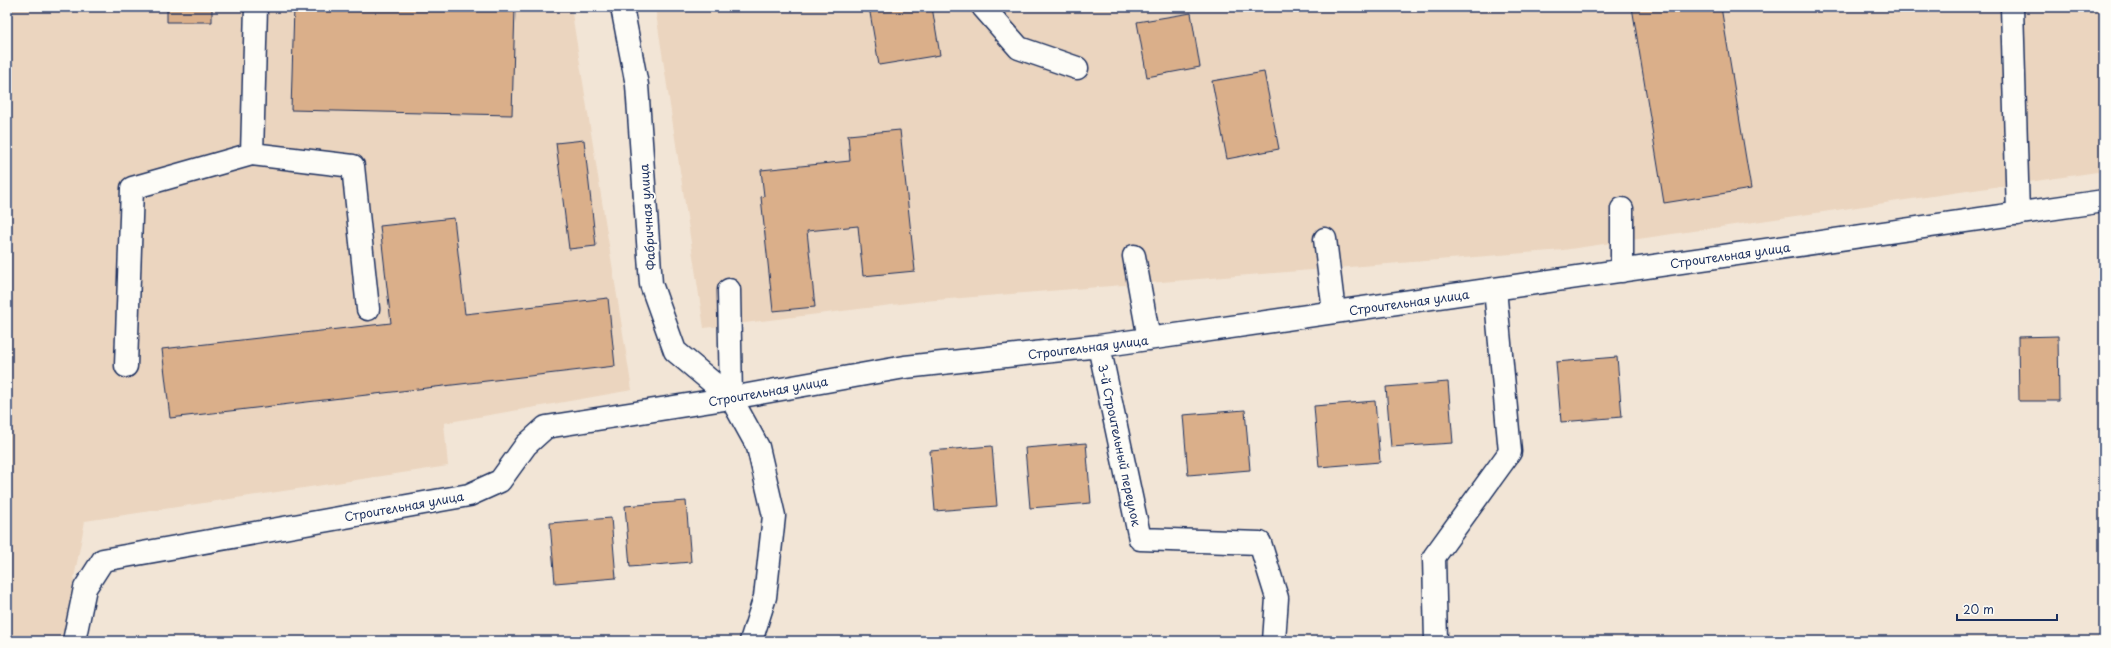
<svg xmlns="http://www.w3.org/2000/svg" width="2111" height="648" viewBox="0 0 2111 648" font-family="'Playpen Sans',sans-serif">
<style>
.built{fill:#ebd5bf}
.building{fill:#daaf8a;stroke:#1b2f5e}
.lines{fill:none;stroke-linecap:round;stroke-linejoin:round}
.minor-casing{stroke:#1b2f5e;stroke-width:25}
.minor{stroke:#fdfcf7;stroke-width:22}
.labels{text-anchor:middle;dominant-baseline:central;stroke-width:4;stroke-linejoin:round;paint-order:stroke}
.street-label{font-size:12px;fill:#1b2f5e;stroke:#fdfcf7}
</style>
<rect width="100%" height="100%" fill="#f2e5d6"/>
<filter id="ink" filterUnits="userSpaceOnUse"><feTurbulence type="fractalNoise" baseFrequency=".025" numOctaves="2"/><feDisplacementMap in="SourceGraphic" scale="8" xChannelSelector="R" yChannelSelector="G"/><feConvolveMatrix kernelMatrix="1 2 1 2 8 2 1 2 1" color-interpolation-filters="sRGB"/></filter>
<g filter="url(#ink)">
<path class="built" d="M7,7h564l61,383 -188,33 4,43 -363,55 -23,120h-55z
M655,7h1449v164l-541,79 -639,51 -220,27z"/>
<path class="building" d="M167,7h45v15h-45z
M294,7h221l-3,108 -221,-5z
M869,7h63l8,48 -61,10z
M1632,7h89l30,182 -87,14z
M1191,13l9,54 -53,10 -10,-55z
M1264,72l15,77 -52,10 -15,-78z
M900,130l15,141 -52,5 -5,-50 -51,5 8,76 -42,4 -12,-114 3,-1 -3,-26 89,-9 -2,-26z
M584,140l12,106 -27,3 -13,-106z
M454,218l11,96 143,-16 7,68 -445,52 -8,-69 229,-26 -11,-97z
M2058,336l1,65h-40l-1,-64z
M1617,357l5,60 -61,5 -5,-60z
M1448,382l5,61 -62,4 -5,-60z
M1375,401l5,61 -61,5 -5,-61z
M1245,410l5,60 -62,5 -5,-60z
M1086,443l5,60 -61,5 -5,-60z
M992,446l5,60 -62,5 -5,-60z
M686,501l5,61 -61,5 -5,-61z
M611,518l5,60 -61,5 -5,-60z"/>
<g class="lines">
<g class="minor-casing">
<path id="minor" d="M622,7l15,78 14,199 24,67 56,47 27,49 16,69 -9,81 -14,44
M983,7l36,41 58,20
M2012,7l6,207
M252,154l101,12 15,143
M1622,209v62
M1325,239l9,73
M1134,256l15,83
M729,290l2,108
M1099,346l41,193 120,4 17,55 -3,43
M126,366l6,-178 120,-34 4,-147
M74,641l11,-53 18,-28 366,-65 31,-14 26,-36 20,-18 185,-29 174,-31 194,-21 1005,-145
M1436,641l-2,-84 76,-105 -15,-163"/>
</g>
<use href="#minor" class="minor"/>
</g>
</g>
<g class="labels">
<g class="street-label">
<text transform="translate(647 217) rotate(-94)">Фабричная улица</text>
<text transform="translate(1730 255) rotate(-8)">Строительная улица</text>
<text transform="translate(1409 302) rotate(-8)">Строительная улица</text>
<text transform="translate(1088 347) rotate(-7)">Строительная улица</text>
<text transform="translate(768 391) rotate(-10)">Строительная улица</text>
<text transform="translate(1120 445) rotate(78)">3-й Строительный переулок</text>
<text transform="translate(404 506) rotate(-10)">Строительная улица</text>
</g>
</g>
<rect width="2111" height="648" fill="none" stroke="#fdfcf7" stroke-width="24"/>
<rect x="12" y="12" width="2087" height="624" fill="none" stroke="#1b2f5e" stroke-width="1.5" filter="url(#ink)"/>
<path d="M1957 614v6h100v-6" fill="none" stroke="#1b2f5e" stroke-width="2"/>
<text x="1963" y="614" font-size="12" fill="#1b2f5e" stroke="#fdfcf7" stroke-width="3" paint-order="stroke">20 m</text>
</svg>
